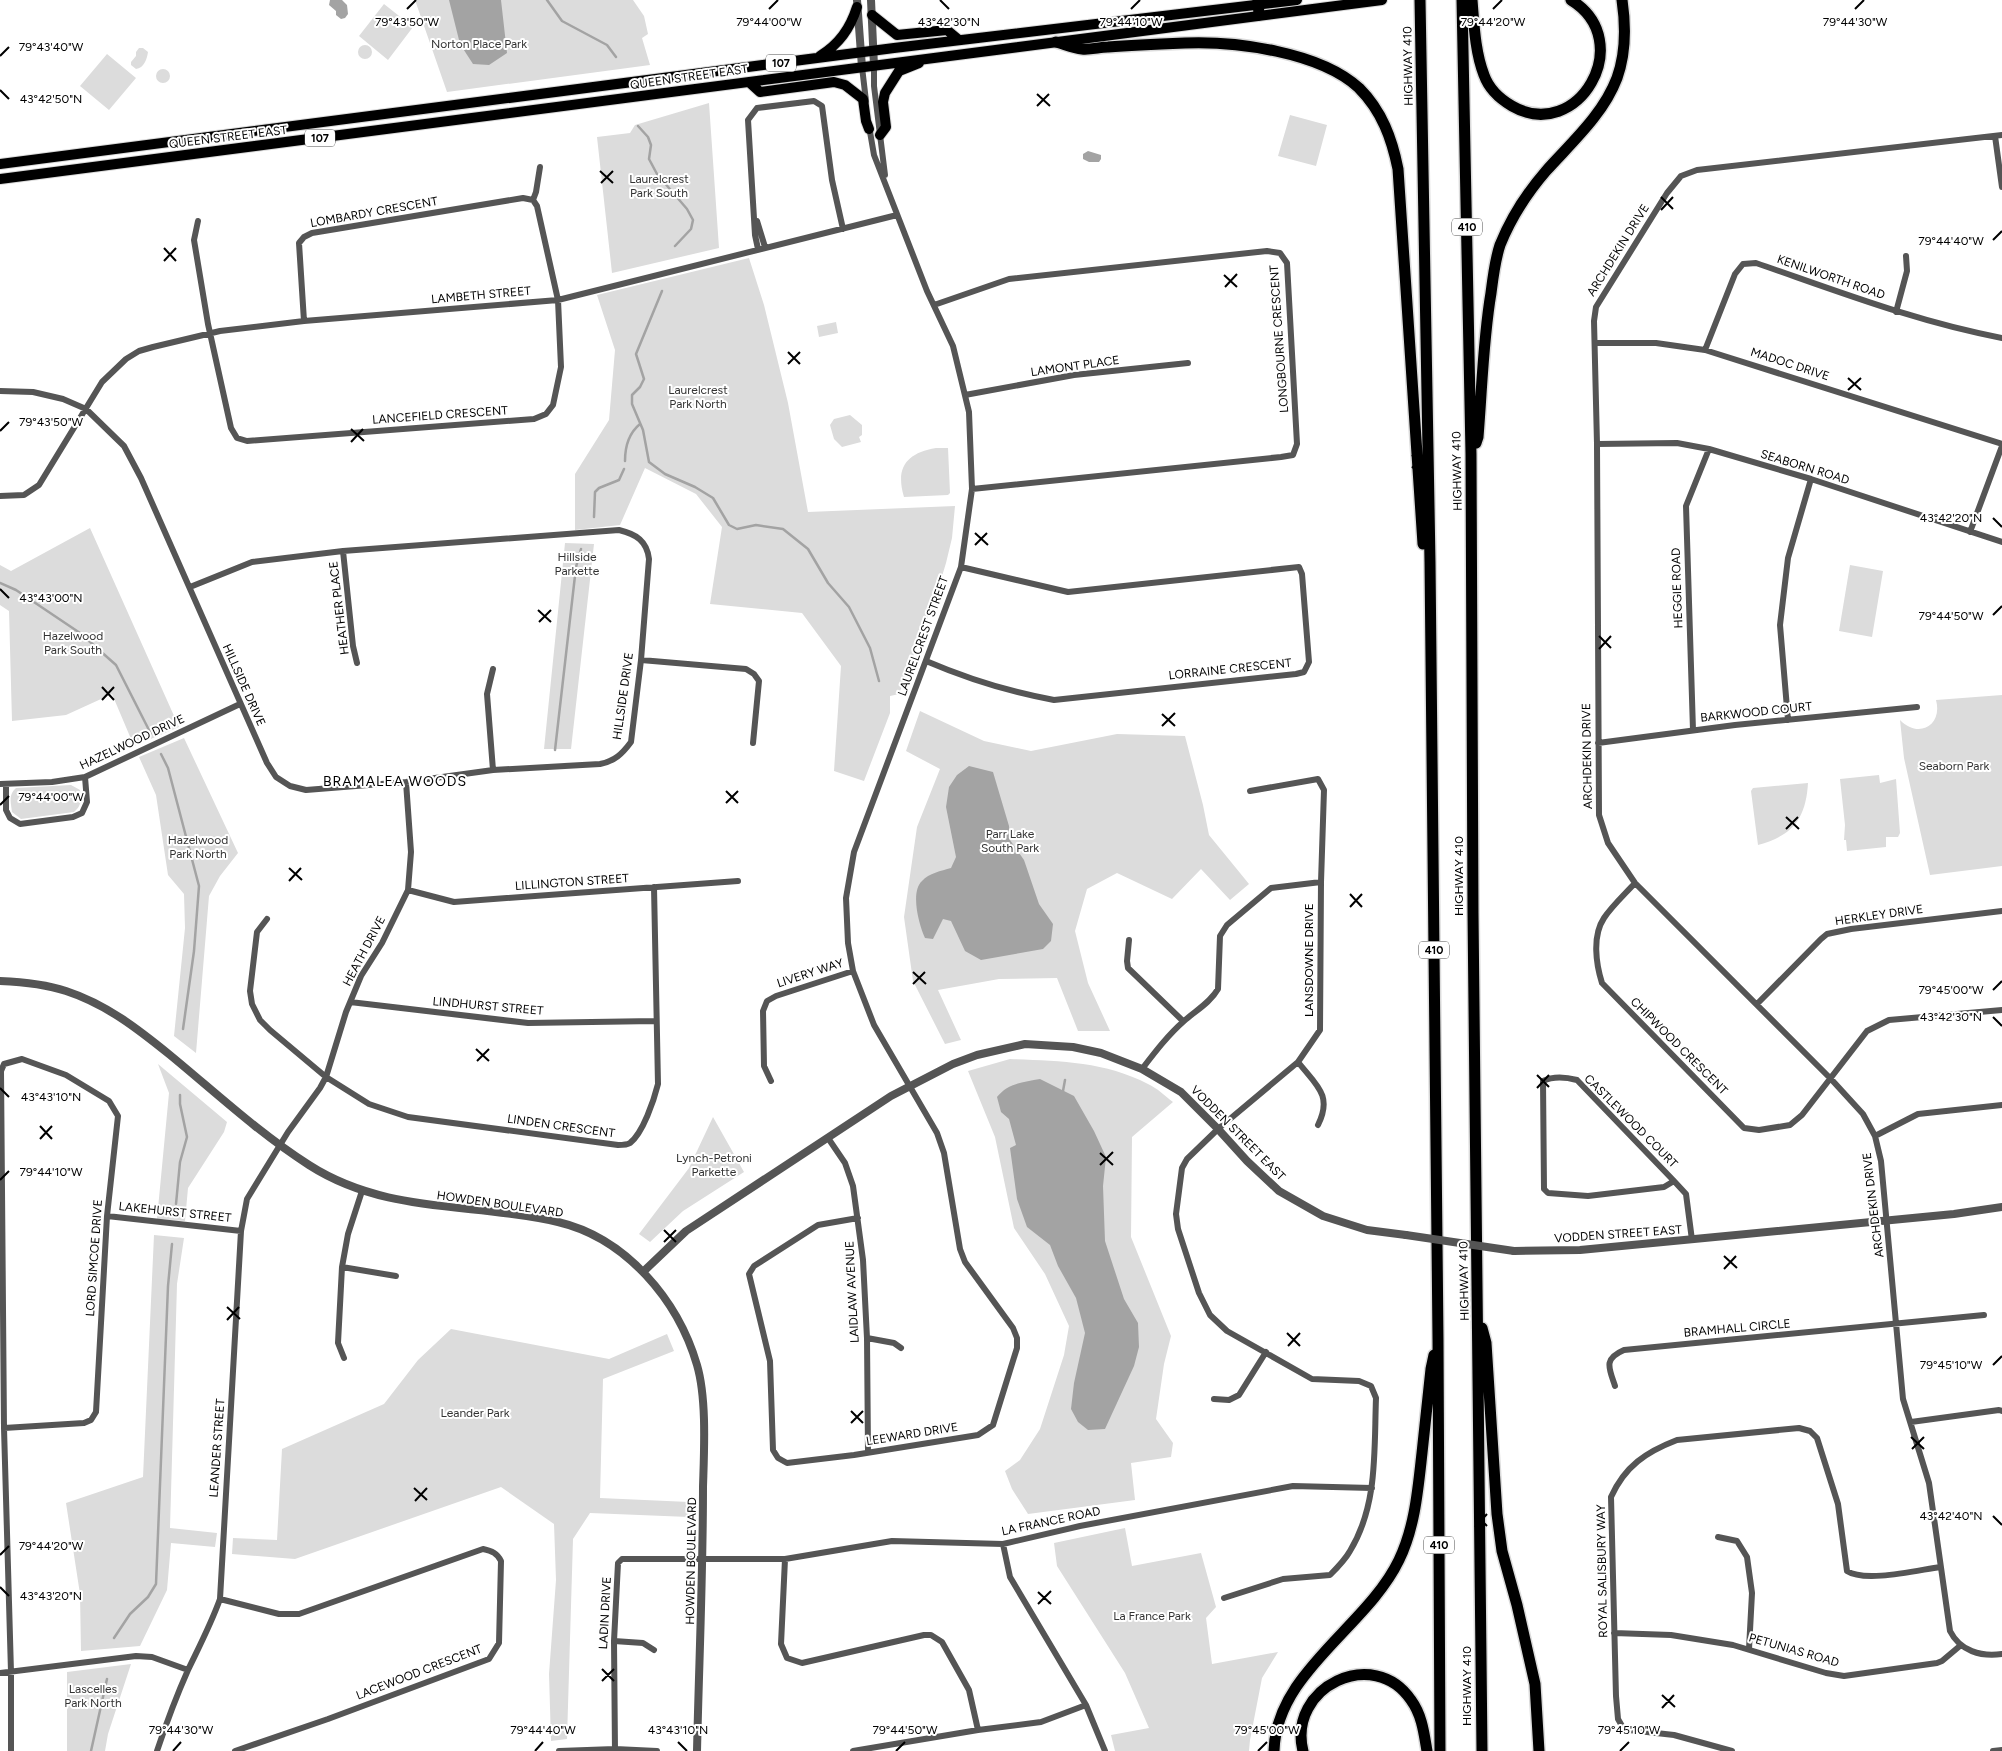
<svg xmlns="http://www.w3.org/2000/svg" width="2002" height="1751" viewBox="0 0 2002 1751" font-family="Figtree,sans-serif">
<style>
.green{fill:#dcdcdc}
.water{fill:#a3a3a3}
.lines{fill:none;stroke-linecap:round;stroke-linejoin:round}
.stream{stroke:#a3a3a3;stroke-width:2.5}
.primary-casing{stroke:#dbdbdb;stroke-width:12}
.motorway-casing{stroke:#dbdbdb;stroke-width:14}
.minor{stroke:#555;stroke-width:6}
.tertiary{stroke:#555;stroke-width:8}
.primary{stroke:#000;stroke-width:10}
.motorway{stroke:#000;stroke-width:11}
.tertiary-bridge{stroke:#555;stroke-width:8}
.ticks{fill:none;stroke:#000;stroke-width:2}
.labels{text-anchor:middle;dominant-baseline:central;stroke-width:4;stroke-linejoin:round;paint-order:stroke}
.shield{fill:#fff;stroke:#4c4c4c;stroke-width:1}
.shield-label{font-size:11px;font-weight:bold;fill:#000}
.park-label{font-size:12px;fill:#333;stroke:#fff}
.street-label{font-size:12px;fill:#000;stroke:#fff}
.neighbourhood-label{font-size:14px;letter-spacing:1px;fill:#000;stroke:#fff}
.ticks-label{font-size:12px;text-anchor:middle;fill:#000;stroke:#fff;stroke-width:4;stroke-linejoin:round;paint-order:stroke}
</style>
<rect width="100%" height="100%" fill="#fff"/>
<path class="green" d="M415,0h218l11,16 4,18 -6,4 8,27 -203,27z
M384,4l29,23 -25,33 -29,-24z
M358 52a7 7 0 1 1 14 0a7 7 0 1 1-14 0Z
M139,48h4l5,4c-1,7 -4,16 -12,17l-5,-4v-3l5,-6v-4z
M107,54l29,24 -27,32 -29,-24z
M156 76a7 7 0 1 1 14 0a7 7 0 1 1-14 0Z
M709,103l10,145 -107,25 -15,-136 33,-4 5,-8z
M1290,115l37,10 -11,41 -38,-10z
M749,258l15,47 24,98 20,109 147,-6 -3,32 -6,25 -10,33 -37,98 -9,2v17l-26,68 -30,-10 7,-105 -39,-53 -92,-9 12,-77 -26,-33 -51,-26 -25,57 -45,5v-56l34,-54 6,-70 -18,-55z
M836,322l2,11 -19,4 -2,-11z
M850,415l12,10v10l-3,2 2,5 -19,5 -8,-8 -4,-14 4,-6z
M936,448h12l2,45 -2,2 -44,2c-9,-30 3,-44 32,-49z
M90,528l89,199 -45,19 -22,-52 -46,21 -54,6 -3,-110 -9,-6v-40l11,6z
M565,543l29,1 -23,205h-27z
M1850,565l33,6 -11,66 -33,-6z
M2002,695v171l-72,9 -26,-117 -4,-38c18,19 43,6 36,-20z
M920,711l64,30 47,10 86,-17 68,2 18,69 6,30 40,49 -19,16 -29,-31 -29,30 -55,-26 -30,16 -12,42 13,52 22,48h-32l-21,-53 -58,1 -61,11 23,50 -16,4 -32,-63 -9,-64 13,-90 23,-58 -34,-18z
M184,738l54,115 -18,23 -11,20 -13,157 -22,-17 11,-108 -1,-34 -16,-19 -12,-80 -17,-38z
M1879,775l1,8 16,-4 4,54 -2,4h-12v10l-39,4 -1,-11h-2l1,-15 -5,-46z
M1808,783c-2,36 -16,53 -50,62l-7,-54 2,-3z
M71,785l9,5c1,9 2,16 -6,22l-53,7 -9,-7c-1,-9 -4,-17 4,-24z
M1010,1059c47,2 94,2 138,25 9,4 17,12 25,18l-41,35 -1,100 40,99 -7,28 -8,55 17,24 -2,14 -40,6 4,37 -107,14 -16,-25 -7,-18 15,-11 20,-31 24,-74 5,-29 -24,-52 -31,-46 -19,-91 -27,-66z
M158,1064l69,58 -3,10 -36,56 -3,33 -28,-2 12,-126z
M713,1117l31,55 -61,39 -33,31 -11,-8 50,-66z
M154,1235l30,3 -7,46 -7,244 47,5 -2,14 -44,-4 -4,47 -27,56 -59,5 -1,-57 -14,-91 77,-26z
M451,1329l158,30 58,-25 7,17 -71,28 -3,119 89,4v15l-99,-4 -17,26 -6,200 -16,2 -2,-67 7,-94 -2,-56 -53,-37 -206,72 -63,-5 1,-16 44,2 5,-91 102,-45 34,-44z
M1125,1528l7,38 69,-13 15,54 -10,11 6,46 66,-12 -16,26 -12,62 -1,11h-134l-4,-16 38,-7 -24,-55 -68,-107 -3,-23z
M131,1664l-23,70 -3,17h-38v-79z"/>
<path class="water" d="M330,0h12l5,5 1,9 -3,4 -4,1 -5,-4v-4l-7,-6z
M449,0h52l6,53 -18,12 -16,-1 -13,-20z
M1088,151l13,4v4l-2,3h-10l-6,-3v-5z
M969,766l24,6 16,54 1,14 14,20 15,44 14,20 -2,17 -8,8 -62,11 -16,-9 -14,-30 -8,-2 -10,20 -8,-1c-6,-13 -15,-46 -3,-57 7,-8 19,-10 29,-13l5,-11 -10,-50 3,-20 8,-12z
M1040,1079l34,17 20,35 12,26 -3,29 2,55 19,58 14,24 1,24 -5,19 -29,63 -17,1 -10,-8 -7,-13 3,-26 11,-50 -9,-35 -18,-32 -8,-21 -23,-18 -10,-28 -7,-51 6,-3 -7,-26 -8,-7 -4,-15c11,-14 27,-15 43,-18z"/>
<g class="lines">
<path class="stream" d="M547,0l15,21 45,24 9,12
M638,126l10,11 3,8 -2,14 8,15 30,35 6,11 -2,9 -16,17
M662,291l-26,63 8,25 -4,8 -8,8v9l11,26 6,32 16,12 30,13 18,11 16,27 8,4 19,-4 27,4 25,20 20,34 21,24 21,41 9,33
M625,461c0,-14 4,-28 15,-37
M594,517l1,-25 4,-4 20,-8 5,-11
M0,583l16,7 64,43 36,32 35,69
M555,750l21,-183 5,-18
M161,754l7,14 31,118 -5,65 -11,78
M1063,1091l2,-11
M176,1204l4,-42 7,-25 -7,-33v-9
M114,1638l16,-24 18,-17 8,-13 12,-298 4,-42
M91,1751l16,-72"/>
<g class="primary-casing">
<path id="primary" d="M872,15l25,20 50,-5 12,10
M820,56c19,-12 30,-27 37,-49
M749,82l11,10 74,-10 11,3 18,14 3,22 3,8
M880,135l6,-8 -3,-25 2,-9 14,-22 20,-8
M0,164l894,-116 403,-48
M0,179l1382,-179"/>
</g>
<g class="motorway-casing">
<path id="motorway" d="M1258,0l1,15
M1420,0l10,562 8,777 2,412
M1462,0l9,454 2,459 9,838
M1472,0c2,24 3,52 12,75 5,14 16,24 28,31 66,38 126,-65 59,-106
M1056,42c8,2 17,6 26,7 8,1 18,-2 26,-2 26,-2 51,-3 77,-4 51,-2 135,9 174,45 23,23 33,51 39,81l25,375
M1476,443l2,-6c4,-48 5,-97 13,-144 2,-16 4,-33 9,-48 11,-27 27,-52 46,-74 25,-28 57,-56 71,-93 9,-25 9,-51 5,-78
M1482,1328l4,15 11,171 5,37 15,54 18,79 4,67
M1274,1751c2,-79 93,-124 125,-191 16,-33 19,-71 23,-107 3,-28 6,-56 9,-84l3,-14
M1303,1751c-16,-64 71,-106 108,-51 11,15 13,33 16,51"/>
</g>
<path class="minor" d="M874,66v20l11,89
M862,67l4,34
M2002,135l-305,35 -16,6 -14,17 -71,114 -2,14 3,123 2,371 9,28 27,40 196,196 32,35 12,22 6,25 22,238 26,84 21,148c10,20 31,26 52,23
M1995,136l7,51
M533,200l3,-8 4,-25
M198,221l-4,19 14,84 23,104 6,10 10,3 287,-22 12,-5 7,-9 8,-38 -3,-67 -21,-94 -4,-6 -10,-2 -211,35 -8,4 -5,6 5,78
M757,221l8,26
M758,249l-3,-14 -7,-115 9,-12 57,-7 8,5 10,74 11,49
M934,305l75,-26 258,-28 13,2 7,10 10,181 -4,11 -12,2 -309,32
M1896,312l11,-41 -1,-15
M1595,343h61l49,7 297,94
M1705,350l30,-76 8,-10 13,-1c81,28 161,59 246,75
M0,391l33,1 30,7 23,10 38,37 17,32 126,285 9,14 14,9 16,4 100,-8 87,-12 107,-6c15,-3 22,-10 31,-22l10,-82 8,-101c-2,-18 -13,-25 -30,-29l-276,21 -91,11 -62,25
M965,395l109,-20 114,-12
M1597,444l80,-1 32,6 102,30 191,63
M0,496l24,-1 15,-10 63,-103 24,-23 13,-8 14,-4 67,-16 84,-10 254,-21 339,-85
M1970,532l32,-86
M343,551l10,95 4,17
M641,660l105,9 8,5 5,7 -6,62
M926,661c42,18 84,31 128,39l242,-26 8,-2 5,-10 -7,-88 -3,-7 -231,25 -107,-25
M493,669l-6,25 6,76
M1788,720l-8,-95 8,-67 23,-79
M1693,730l-7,-224 23,-57
M1598,743l137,-18 182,-18
M0,784l52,-2 33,-5 155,-73
M6,785v25l4,8 10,6 53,-7 9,-4 5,-11 -2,-25
M1635,883c-11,12 -23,23 -31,35 -12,18 -8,46 -2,65l142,145 15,2 31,-5 12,-10 65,-84 22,-11 113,-10
M408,890l46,12 284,-21
M267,919l-10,13 -7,59 2,13 8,16 10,10 56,47 43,27 39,13 210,28c4,0 9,0 12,-2 13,-10 24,-43 28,-59l-4,-197
M1129,940l-2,21 1,7 55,53
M350,1002l178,21 127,-2
M1757,1004l64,-65 6,-5 24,-5 151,-18
M1298,1062c18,23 35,33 20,63
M1142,1069c13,-17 26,-34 42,-48 11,-10 26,-18 34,-32l2,-53 7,-11 44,-37 50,-6
M771,1081l-7,-15 -1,-55 4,-10 9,-5 77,-25
M1875,1136l43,-22 84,-9
M828,1138l17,25 8,23 10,74 4,78 1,114
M1674,1181l-10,6 -76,9 -40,-3 -4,-4 -1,-108c10,-5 23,-4 34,-1l97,101 12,13 6,46
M107,1216l134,15
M858,1218l-40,7 -64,41 -5,8 21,87 3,89 5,8 9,5 67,-8 124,-20 15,-10 24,-77v-10l-4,-10 -48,-66 -5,-13 -16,-96 -7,-20 -63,-108 -21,-54 -5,-28 -2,-45 8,-46 107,-285 11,-78 -3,-77 -16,-66 -26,-55 -53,-136 -5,-29
M342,1267l54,9
M867,1338l27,5 7,5
M344,1358l-6,-15 4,-76 6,-33 14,-43
M1615,1386c-6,-18 -12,-27 9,-36l360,-35
M1214,1399l15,1 10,-5 27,-43
M1911,1422l88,-12 3,1
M4,1428l80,-5 7,-3 5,-8 11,-196 11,-100 -9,-15 -43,-26 -44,-16 -18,5 -3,7 3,357 7,244v79
M1718,1537l19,4 10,16 5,36 -3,56
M1003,1544l7,33 76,128 19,46
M785,1559l-4,85 6,14 15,5 122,-28h7l11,7 27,48 9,40
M1224,1598l59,-19 47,-4c7,-7 15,-15 20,-24 28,-46 24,-100 26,-153l-5,-12 -12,-5 -47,-2 -85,-48 -17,-16 -11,-22 -21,-64 -2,-15 6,-46 5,-9 31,-30 80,-67 22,-32 1,-148 3,-92 -6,-11 -68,12
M220,1599l59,15h20l184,-65c9,2 14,4 18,12l-2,82 -10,16 -161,60 -93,32
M1614,1633l57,2 62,10 93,28 18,3 93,-13 5,-2 19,-16
M614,1641l29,2 11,7
M0,1673l136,-17 16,1 36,13
M157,1751c9,-27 19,-54 31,-81 11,-23 23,-46 32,-71l21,-368 6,-32 41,-67 32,-44 6,-11 20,-65 15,-36 21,-33 26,-53 3,-38 -5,-70
M559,1751l56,-2 42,2
M615,1751l-1,-110 4,-78 4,-4h163l107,-18 111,3 77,-18 213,-40 79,2
M853,1751l125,-21 63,-8 45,-17
M1732,1751l-58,-16 -45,-5 -7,-4 -4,-7 -2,-23 -5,-199c14,-31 35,-45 66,-57l122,-12 11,3 7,7 21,66 9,67c18,12 71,-1 93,-4
M1993,1751l9,-1"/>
<path class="tertiary" d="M857,0l5,67
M871,0l3,66
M0,981c23,1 45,3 66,10 40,13 72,38 104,64 45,37 90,79 139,110 78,50 164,37 249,57 68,16 120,78 139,143 10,34 7,87 6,122 0,88 -4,176 -6,264
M1514,1251l66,-1 374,-36 48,-7
M643,1272l43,-41 205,-135 62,-32 24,-9 48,-11 48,3 28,6 41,16 39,23 37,37 29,32 32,30 44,25 44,14 39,5"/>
<use href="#primary" class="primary"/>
<use href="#motorway" class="motorway"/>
<path class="tertiary-bridge" d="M1406,1235l108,16"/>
</g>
<path class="ticks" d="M940,0l9,9M407,9l9,-9M769,9l9,-9M1131,9l9,-9M1493,9l9,-9M1855,9l9,-9M0,56l9,-9M0,90l9,9M1037,94l13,12M1037,106l12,-12M600,171l13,12M601,183l12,-12M1661,197l12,12M1661,210l12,-13M1993,240l9,-9M164,248l12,13M164,261l12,-13M1224,275l13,12M1225,287l12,-13M788,352l12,12M788,364l12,-12M1848,378l13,12M1848,390l13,-12M351,429l13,12M0,431l9,-9M351,442l12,-13M1412,455l12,13M1412,468l12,-13M1993,518l9,9M975,533l13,12M975,545l12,-12M0,589l9,9M538,610l13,12M1993,615l9,-9M539,622l12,-12M1599,636l12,12M1599,649l12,-13M102,687l12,13M102,700l12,-13M1162,714l13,12M1162,726l13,-13M726,791l12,12M726,803l12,-12M0,805l9,-9M1786,817l13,12M1786,829l12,-12M289,868l13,12M289,881l12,-13M1350,894l12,13M1350,907l12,-13M913,972l13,12M913,984l12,-12M1993,990l9,-9M1993,1017l9,9M476,1049l13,12M477,1061l12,-12M1537,1075l12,12M0,1088l9,9M1537,1088l12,-13M40,1126l12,13M40,1139l12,-13M1100,1153l13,12M1100,1165l13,-13M0,1180l9,-9M664,1230l12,12M664,1242l12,-12M1724,1256l13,12M1724,1269l12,-13M227,1307l13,12M227,1320l12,-13M1287,1333l13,13M1288,1346l12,-13M1993,1365l9,-9M851,1411l12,12M851,1423l12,-12M1911,1437l13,12M1912,1449l12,-12M414,1488l13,12M415,1501l12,-13M1475,1514l12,12M1993,1516l9,9M1475,1527l12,-13M0,1555l9,-9M0,1587l9,9M1038,1592l13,12M1038,1604l13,-13M602,1669l12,12M602,1681l12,-12M1662,1695l13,12M1662,1708l12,-13M678,1742l9,9M173,1751l8,-9M535,1751l8,-9M896,1751l9,-9M1258,1751l9,-9M1620,1751l9,-9"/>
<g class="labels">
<g class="shield">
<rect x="766" y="54.5" width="30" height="17" rx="4"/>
<rect x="305" y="129.5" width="30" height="17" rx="4"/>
<rect x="1452" y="218.5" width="30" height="17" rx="4"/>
<rect x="1419" y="941.5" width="30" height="17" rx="4"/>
<rect x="1424" y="1536.5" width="30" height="17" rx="4"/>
</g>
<g class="shield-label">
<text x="781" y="63">107</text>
<text x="320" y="138">107</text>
<text x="1467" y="227">410</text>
<text x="1434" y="950">410</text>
<text x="1439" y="1545">410</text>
</g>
<g class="park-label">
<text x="479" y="44">Norton Place Park</text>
<text x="659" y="179">Laurelcrest<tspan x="659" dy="14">Park South</tspan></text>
<text x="698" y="390">Laurelcrest<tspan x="698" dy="14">Park North</tspan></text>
<text x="577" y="557">Hillside<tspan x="577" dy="14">Parkette</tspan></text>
<text x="73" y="636">Hazelwood<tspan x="73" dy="14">Park South</tspan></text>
<text x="1954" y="766">Seaborn Park</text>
<text x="1010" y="834">Parr Lake<tspan x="1010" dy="14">South Park</tspan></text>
<text x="198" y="840">Hazelwood<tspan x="198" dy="14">Park North</tspan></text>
<text x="714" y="1158">Lynch-Petroni<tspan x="714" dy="14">Parkette</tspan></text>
<text x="475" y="1413">Leander Park</text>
<text x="1152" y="1616">La France Park</text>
<text x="93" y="1689">Lascelles<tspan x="93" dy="14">Park North</tspan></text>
</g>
<g class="street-label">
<text transform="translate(1408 66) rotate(-91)">HIGHWAY 410</text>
<text transform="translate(689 77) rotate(-8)">QUEEN STREET EAST</text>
<text transform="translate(228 137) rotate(-7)">QUEEN STREET EAST</text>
<text transform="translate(374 212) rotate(-10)">LOMBARDY CRESCENT</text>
<text transform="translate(1618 250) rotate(-58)">ARCHDEKIN DRIVE</text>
<text transform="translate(1831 277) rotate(19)">KENILWORTH ROAD</text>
<text transform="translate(481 295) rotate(-5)">LAMBETH STREET</text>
<text transform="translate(1279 339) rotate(-94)">LONGBOURNE CRESCENT</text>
<text transform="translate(1790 364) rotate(18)">MADOC DRIVE</text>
<text transform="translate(1075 366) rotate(-8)">LAMONT PLACE</text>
<text transform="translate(440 415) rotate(-4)">LANCEFIELD CRESCENT</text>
<text transform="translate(1805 467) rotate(17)">SEABORN ROAD</text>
<text transform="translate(1457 471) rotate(-91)">HIGHWAY 410</text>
<text transform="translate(1677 588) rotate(-92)">HEGGIE ROAD</text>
<text transform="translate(339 608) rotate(-97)">HEATHER PLACE</text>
<text transform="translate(923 636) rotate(-70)">LAURELCREST STREET</text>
<text transform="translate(1230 669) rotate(-6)">LORRAINE CRESCENT</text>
<text transform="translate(244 685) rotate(66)">HILLSIDE DRIVE</text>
<text transform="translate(623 696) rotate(-82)">HILLSIDE DRIVE</text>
<text transform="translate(1756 712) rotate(-6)">BARKWOOD COURT</text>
<text transform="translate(132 742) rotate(-25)">HAZELWOOD DRIVE</text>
<text transform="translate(1587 756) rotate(-91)">ARCHDEKIN DRIVE</text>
<text transform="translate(1459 876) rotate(-90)">HIGHWAY 410</text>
<text transform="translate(572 882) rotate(-4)">LILLINGTON STREET</text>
<text transform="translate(1879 915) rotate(-8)">HERKLEY DRIVE</text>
<text transform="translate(364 951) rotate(-62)">HEATH DRIVE</text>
<text transform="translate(1309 960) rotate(-90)">LANSDOWNE DRIVE</text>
<text transform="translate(810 973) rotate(-18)">LIVERY WAY</text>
<text transform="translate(488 1006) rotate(5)">LINDHURST STREET</text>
<text transform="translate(1679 1046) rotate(45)">CHIPWOOD CRESCENT</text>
<text transform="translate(1631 1121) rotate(45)">CASTLEWOOD COURT</text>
<text transform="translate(561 1126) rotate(8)">LINDEN CRESCENT</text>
<text transform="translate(1238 1133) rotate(45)">VODDEN STREET EAST</text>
<text transform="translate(500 1204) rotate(8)">HOWDEN BOULEVARD</text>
<text transform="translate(1873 1205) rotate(-97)">ARCHDEKIN DRIVE</text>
<text transform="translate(175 1212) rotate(6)">LAKEHURST STREET</text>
<text transform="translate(1618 1234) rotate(-4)">VODDEN STREET EAST</text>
<text transform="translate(94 1258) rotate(-86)">LORD SIMCOE DRIVE</text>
<text transform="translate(1464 1281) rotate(-91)">HIGHWAY 410</text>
<text transform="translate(852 1292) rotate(-93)">LAIDLAW AVENUE</text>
<text transform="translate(1737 1328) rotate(-5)">BRAMHALL CIRCLE</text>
<text transform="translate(912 1434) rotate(-9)">LEEWARD DRIVE</text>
<text transform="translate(217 1448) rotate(-86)">LEANDER STREET</text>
<text transform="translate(1051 1521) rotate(-12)">LA FRANCE ROAD</text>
<text transform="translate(691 1561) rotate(-89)">HOWDEN BOULEVARD</text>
<text transform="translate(1602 1571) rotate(-91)">ROYAL SALISBURY WAY</text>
<text transform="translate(605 1613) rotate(-87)">LADIN DRIVE</text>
<text transform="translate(1794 1650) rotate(16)">PETUNIAS ROAD</text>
<text transform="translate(419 1672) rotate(-21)">LACEWOOD CRESCENT</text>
<text transform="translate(1467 1686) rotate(-90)">HIGHWAY 410</text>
</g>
<g class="neighbourhood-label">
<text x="395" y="781">BRAMALEA WOODS</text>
</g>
</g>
<g class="ticks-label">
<text x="949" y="26">43°42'30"N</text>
<text x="407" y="26">79°43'50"W</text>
<text x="1855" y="26">79°44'30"W</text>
<text x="769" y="26">79°44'00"W</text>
<text x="1131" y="26">79°44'10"W</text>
<text x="1493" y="26">79°44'20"W</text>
<text x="51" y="51">79°43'40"W</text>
<text x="51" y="103">43°42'50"N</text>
<text x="1951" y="245">79°44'40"W</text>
<text x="51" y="426">79°43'50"W</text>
<text x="1951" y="522">43°42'20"N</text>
<text x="51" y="602">43°43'00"N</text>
<text x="1951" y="620">79°44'50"W</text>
<text x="51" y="801">79°44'00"W</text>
<text x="1951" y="994">79°45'00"W</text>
<text x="1951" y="1021">43°42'30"N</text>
<text x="51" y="1101">43°43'10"N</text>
<text x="51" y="1176">79°44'10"W</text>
<text x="1951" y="1369">79°45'10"W</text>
<text x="1951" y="1520">43°42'40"N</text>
<text x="51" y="1550">79°44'20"W</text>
<text x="51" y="1600">43°43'20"N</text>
<text x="181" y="1734">79°44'30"W</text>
<text x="543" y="1734">79°44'40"W</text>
<text x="905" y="1734">79°44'50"W</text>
<text x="1267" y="1734">79°45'00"W</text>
<text x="1629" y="1734">79°45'10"W</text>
<text x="678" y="1734">43°43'10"N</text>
</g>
</svg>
